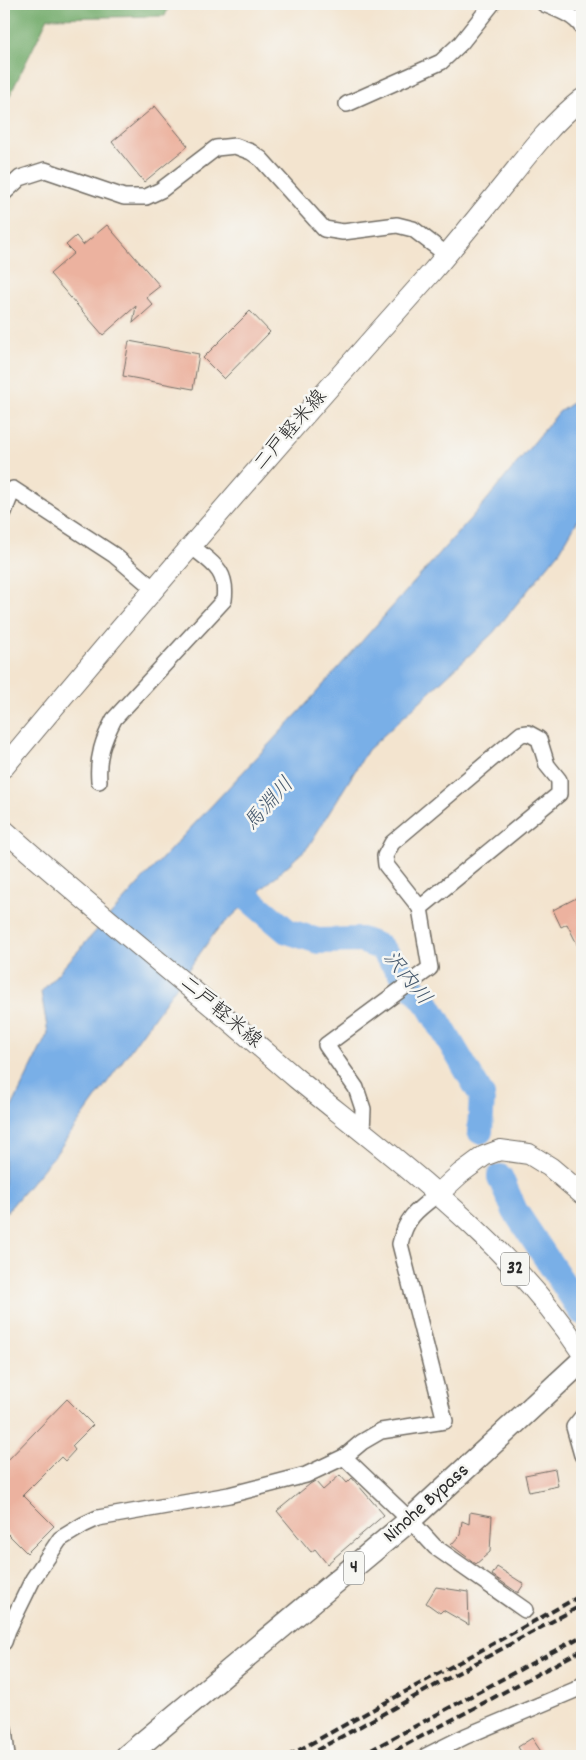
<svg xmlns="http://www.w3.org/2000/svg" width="586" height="1760" viewBox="0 0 586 1760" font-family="Dekko,'Klee One',sans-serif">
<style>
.forest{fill:#72ab6a;stroke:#4e6b4a}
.water{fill:#79afe7;stroke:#526d89}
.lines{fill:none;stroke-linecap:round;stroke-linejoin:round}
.river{stroke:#79afe7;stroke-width:26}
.building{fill:#ecb29f}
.minor-casing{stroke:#716c64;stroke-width:18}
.major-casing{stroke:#716c64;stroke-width:22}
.highway-casing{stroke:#716c64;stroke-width:25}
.minor{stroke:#fff;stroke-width:15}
.major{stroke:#fff;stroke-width:20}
.highway{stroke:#fff;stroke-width:22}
.rail{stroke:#2b2b2b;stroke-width:4;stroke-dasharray:8 4;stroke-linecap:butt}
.labels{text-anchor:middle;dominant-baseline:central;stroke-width:5;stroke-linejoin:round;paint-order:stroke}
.shield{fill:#f6f6f2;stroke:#686867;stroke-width:1}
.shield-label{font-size:19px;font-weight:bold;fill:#2b2b2b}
.street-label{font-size:20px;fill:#2b2b2b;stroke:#f6f6f2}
.water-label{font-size:21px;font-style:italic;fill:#46596d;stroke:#f6f6f2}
</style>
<rect width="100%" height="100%" fill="#f6f6f2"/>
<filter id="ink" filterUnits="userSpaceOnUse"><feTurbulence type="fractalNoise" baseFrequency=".02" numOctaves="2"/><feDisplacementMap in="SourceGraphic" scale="10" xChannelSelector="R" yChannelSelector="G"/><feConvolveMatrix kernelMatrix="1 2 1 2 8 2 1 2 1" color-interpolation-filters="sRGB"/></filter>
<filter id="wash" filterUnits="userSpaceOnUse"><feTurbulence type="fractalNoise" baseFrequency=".0096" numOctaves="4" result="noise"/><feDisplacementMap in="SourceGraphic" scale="20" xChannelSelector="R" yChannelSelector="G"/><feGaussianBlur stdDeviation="1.12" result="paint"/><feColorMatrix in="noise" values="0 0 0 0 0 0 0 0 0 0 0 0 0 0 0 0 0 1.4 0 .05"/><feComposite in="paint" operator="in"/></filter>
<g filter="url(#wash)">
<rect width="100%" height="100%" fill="#f3e4cf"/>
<path class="forest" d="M4,4h166l-5,12 -117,2 -44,89z"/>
<path class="water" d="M582,396v117l-22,38 -67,82 -125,117 -60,97 -92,84 -161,224 -51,60v-92l44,-90 -7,-41 100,-111 160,-171 184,-208 74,-90z"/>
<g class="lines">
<path class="river" d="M223,877l64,54 31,10 43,-1 19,7 49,59 53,90 -2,35
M500,1177l15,34 67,101"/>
</g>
<g id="blocks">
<path class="building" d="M155,106l33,40 -44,36 -32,-40z
M107,225l53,61 -14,11 7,8 -20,18 3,-17 -33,29 -53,-61 24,-21 -8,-8 10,-9 7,9z
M250,311l20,21 -46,47 -21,-21z
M129,341l70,13 -6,35 -70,-13z
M582,895v59l-15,-30 -6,3 -8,-17z
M67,1399l26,26 -21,21 3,4 -10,11 -4,-4 -38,38 31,31 -27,27 -23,-23v-66z
M555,1469l3,17 -29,6 -4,-17z
M340,1475l7,8 5,-5 32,37 -57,49 -12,-15 -4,3 -34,-41 33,-27 5,-3 8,9z
M470,1512l22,4 -2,36 -14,12 -25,-19 9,-10 2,-14 7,3z
M497,1567l27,17 -6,9 -26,-18z
M436,1587l32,5 1,33 -26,-15 -3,3 -14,-10z
M532,1738l12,18h-20l-6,-9z"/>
</g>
</g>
<g filter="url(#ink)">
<use href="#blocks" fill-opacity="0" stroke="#716c64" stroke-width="1"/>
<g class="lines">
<g class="minor-casing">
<path id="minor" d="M544,4c14,6 29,10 38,23
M347,104l94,-42 20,-19 31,-39
M4,193l16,-15 25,-8 79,27h22l15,-7 55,-42 19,-2 16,6 10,7 63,70 19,3 54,-7 16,4 34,26
M4,512l9,-23 101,66 40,34
M99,781c-2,-24 4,-41 15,-62l110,-119c4,-30 -12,-37 -33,-54
M362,1131l1,-22 -7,-21 -30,-43 104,-77 -10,-60 139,-114v-14l-12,-15 -8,-26 -11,-6 -7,1 -129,109 -7,13 1,9 34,43
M582,1417l-8,10 8,28
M344,1457l66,63 25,27 90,63
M4,1642l4,-12 25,-51 27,-40 23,-14 15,-7 131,-23 77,-20 38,-18 18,-15 19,-11 64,-10 -45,-177c6,-27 17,-34 38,-50
M4,1729l3,27
M426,1756l40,-20 109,-46 7,-5"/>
</g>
<g class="major-casing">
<path id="major" d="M4,767c139,-167 282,-332 427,-494 27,-31 53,-64 79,-96 22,-28 44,-56 72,-78
M4,830c76,68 156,132 234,198 20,17 39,34 59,51 102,83 212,163 285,274
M438,1194l23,-21 23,-17 16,-6 29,4 21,13 32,27"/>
</g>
<g class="highway-casing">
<path id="highway" d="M127,1756l283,-236 172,-159"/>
</g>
<use href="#minor" class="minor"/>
<use href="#major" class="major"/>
<use href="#highway" class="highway"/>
<path class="rail" d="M288,1756l294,-161
M306,1756l276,-151
M360,1756l222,-120
M385,1756l197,-106"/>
</g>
</g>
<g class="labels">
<g class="shield">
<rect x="501" y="1252.5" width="28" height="33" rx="4"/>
<rect x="344" y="1551.5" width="20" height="33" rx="4"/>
</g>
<g class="shield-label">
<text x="515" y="1269">32</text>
<text x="354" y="1568">4</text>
</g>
<g class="street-label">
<text transform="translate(291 431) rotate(-49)">二戸軽米線</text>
<text transform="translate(220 1013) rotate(40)">二戸軽米線</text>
<text transform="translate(427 1504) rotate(-42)">Ninohe Bypass</text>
</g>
<g class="water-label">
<text transform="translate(270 805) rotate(-48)">馬淵川</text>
<text transform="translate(406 979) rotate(51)">沢内川</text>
</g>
</g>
<rect width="586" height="1760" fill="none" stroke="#f6f6f2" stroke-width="20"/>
</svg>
